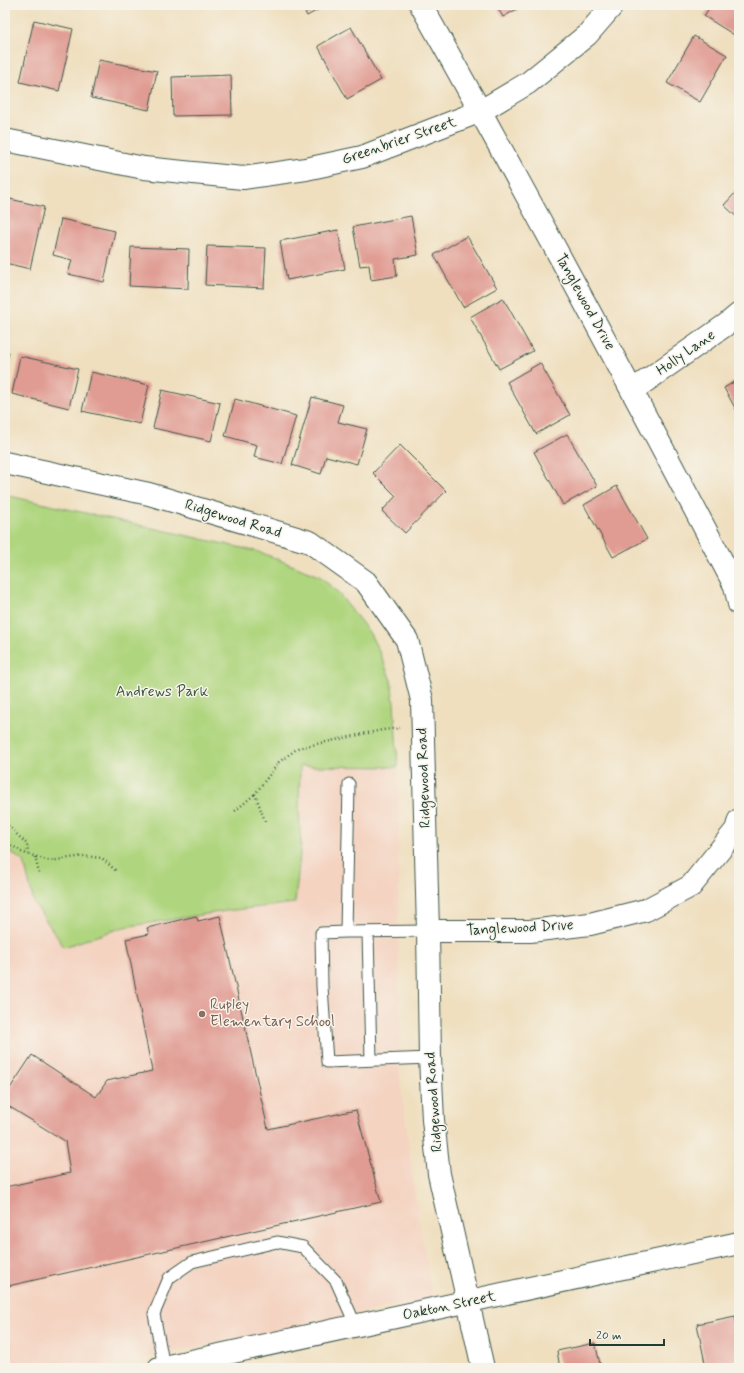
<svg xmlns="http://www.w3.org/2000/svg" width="744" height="1373" viewBox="0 0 744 1373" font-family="Mynerve,sans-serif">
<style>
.built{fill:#f4d3c1}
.green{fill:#afd57e;stroke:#678959}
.building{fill:#e09b93}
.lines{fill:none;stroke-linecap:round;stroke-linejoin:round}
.service-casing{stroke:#3e5549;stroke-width:13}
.minor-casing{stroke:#3e5549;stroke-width:24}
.tertiary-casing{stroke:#3e5549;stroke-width:24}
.path{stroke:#3e5549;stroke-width:2.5;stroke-dasharray:1 3;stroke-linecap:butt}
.service{stroke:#fff;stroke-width:11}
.minor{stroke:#fff;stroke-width:22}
.tertiary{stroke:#fff;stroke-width:22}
.education-dot{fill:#8d6e63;stroke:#f7f3e8;stroke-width:1.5}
.labels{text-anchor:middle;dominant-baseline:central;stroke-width:3;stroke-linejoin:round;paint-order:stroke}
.street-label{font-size:15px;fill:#1f3d34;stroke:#f7f3e8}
.park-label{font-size:15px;fill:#3c5b43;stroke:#f7f3e8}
.education-label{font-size:15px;fill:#785e54;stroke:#f7f3e8;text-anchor:start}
</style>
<rect width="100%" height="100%" fill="#f7f3e8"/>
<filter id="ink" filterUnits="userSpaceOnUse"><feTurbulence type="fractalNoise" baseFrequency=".025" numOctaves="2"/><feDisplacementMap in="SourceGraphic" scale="8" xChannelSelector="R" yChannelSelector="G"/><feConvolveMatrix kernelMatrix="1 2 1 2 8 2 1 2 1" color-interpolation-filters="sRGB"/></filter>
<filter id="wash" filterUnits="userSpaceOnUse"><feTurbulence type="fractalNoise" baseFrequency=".012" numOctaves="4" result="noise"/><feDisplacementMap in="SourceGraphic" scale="16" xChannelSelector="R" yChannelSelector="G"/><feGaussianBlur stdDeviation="0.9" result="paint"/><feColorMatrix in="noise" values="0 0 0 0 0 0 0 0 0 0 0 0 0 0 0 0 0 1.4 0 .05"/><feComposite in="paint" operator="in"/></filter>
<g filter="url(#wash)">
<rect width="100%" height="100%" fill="#efdfbf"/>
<path class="built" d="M300,766l98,1 2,314 18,136 15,81 -336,70h-84l-8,-30v-490l19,14 10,41 30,43 60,-19 102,-16 69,-8 6,-59 -2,-34z"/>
<path class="green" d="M5,495l255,57 61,25 18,17 30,38 10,19 12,29 3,23 4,64 -98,-1 -1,44 2,34 -6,59 -69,8 -102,16 -60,20 -30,-44 -10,-41 -19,-14z"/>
<g id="blocks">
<path class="building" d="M301,5h26l-20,11z
M496,5h28l-21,12z
M711,5h28v33l-35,-22z
M34,20l39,9 -14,62 -39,-9z
M351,27l30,53 -34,19 -29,-53z
M694,36l33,19 -27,47 -33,-19z
M99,60l58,11 -8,39 -58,-12z
M231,75l1,40 -59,1 -1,-39z
M739,189v30l-15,-14z
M6,198l38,9 -14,62 -25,-6z
M411,216l7,39 -23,4 2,17 -26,4 -2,-15 -9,1 -7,-39z
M61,219l54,12 -11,51 -36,-8 4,-14 -19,-5z
M338,230l7,39 -58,11 -7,-39z
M467,236l30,52 -34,19 -29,-52z
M207,246l59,2 -2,40 -59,-3z
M131,247l58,2 -1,40 -59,-3z
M503,298l30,53 -34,18 -29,-52z
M5,351l4,1 -3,14 -1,-1z
M20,356l58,13 -9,39 -57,-14z
M540,363l30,52 -34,19 -29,-52z
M91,372l58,13 -9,39 -58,-13z
M739,379v36l-15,-27z
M162,390l58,13 -9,38 -58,-13z
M312,397l31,8 -5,17 29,7 -10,35 -31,-8 -5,18 -29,-9z
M235,399l61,17 -14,48 -28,-7 3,-12 -32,-9z
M567,434l30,52 -34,19 -29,-53z
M400,445l46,46 -41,42 -23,-22 14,-15 -23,-23z
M617,486l30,53 -34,18 -29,-52z
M196,916l2,5 22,-5 48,213 88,-19 25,92 -373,84 -3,-13v-86l65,-14 -5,-32 -60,-37v-8l27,-41 64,42 11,-16 45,-10 -26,-132 23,-5 -2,-6z
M735,1316l4,20v32h-33l-9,-44z
M595,1343l6,25h-41l-3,-17z"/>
</g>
</g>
<g filter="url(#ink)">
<use href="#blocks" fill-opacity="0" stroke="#3e5549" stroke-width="1"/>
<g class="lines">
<g class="service-casing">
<path id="service" d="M349,784l-3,148 82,-1
M346,932l-25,1 1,53 5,76 103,-4
M368,932l3,128
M164,1367l-10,-53 15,-36 23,-16 85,-20 26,5 33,34 20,45"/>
</g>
<g class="minor-casing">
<path id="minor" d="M421,5c108,192 212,386 314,581l4,18
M5,140l139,28 99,10 63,-9 56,-12 119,-46 47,-28 59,-48 26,-30
M633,390l94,-66 12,-10
M5,463l144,31 161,48 56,40 41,58 15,60 6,231 2,127 3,62 6,54 44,194
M428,931h102l60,-7 56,-14 45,-24 45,-56 3,-10"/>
</g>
<g class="tertiary-casing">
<path id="tertiary" d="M159,1368l580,-125"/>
</g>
<path class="path" d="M235,811l20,-17
M265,821l-10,-27 24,-32 19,-14 84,-18 18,-2
M5,823l22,21 1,10
M5,840l16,12 29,9 33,-5 19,2 14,13
M35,857l4,16"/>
<use href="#service" class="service"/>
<use href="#minor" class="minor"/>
<use href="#tertiary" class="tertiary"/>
</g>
</g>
<circle class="education-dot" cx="202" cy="1014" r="4"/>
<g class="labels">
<g class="street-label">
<text transform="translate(399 141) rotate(-19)">Greenbrier Street</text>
<text transform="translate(585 302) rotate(61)">Tanglewood Drive</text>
<text transform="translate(686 353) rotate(-35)">Holly Lane</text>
<text transform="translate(233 519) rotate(17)">Ridgewood Road</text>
<text transform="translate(424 778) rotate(-92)">Ridgewood Road</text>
<text transform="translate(520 928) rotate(-3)">Tanglewood Drive</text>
<text transform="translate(434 1102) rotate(-94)">Ridgewood Road</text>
<text transform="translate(449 1306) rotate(-12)">Oakton Street</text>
</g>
<g class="park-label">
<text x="162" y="692">Andrews Park</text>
</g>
<g class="education-label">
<text x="210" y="1005">Rupley<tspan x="210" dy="17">Elementary School</tspan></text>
</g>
</g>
<rect width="744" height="1373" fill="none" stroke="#f7f3e8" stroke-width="20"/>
<path d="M590 1339v6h74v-6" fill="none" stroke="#1f3d34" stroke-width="2"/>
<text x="596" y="1339" font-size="12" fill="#1f3d34" stroke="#f7f3e8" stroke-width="3" paint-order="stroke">20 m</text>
</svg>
